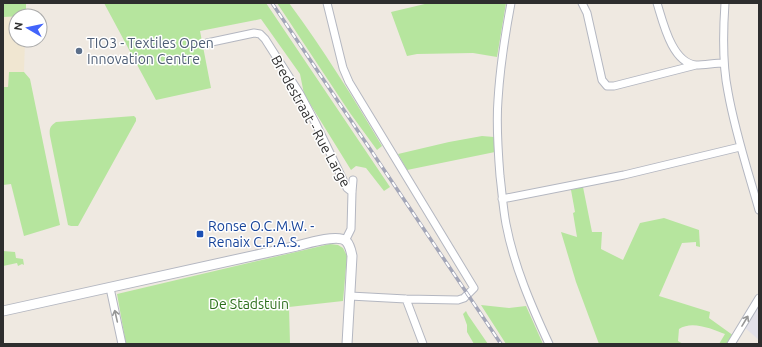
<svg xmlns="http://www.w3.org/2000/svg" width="762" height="347" viewBox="0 0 762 347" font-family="Ubuntu,sans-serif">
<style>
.industrial{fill:#e3e1e8}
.education{fill:#f0e6d1}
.green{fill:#b6e59e}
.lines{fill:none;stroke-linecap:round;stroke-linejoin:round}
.minor-casing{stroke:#b4b7c1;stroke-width:9}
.tertiary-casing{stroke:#b4b7c1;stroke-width:11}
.minor{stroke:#fff;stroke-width:7}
.tertiary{stroke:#fff;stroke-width:9}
.rail-casing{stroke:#a3a6b8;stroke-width:3.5}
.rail{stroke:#fff;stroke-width:2;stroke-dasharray:6;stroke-linecap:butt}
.oneway{stroke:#969696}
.service-dot{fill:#5c6f8a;stroke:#fff;stroke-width:1.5}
.transit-dot{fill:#1a4fb4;stroke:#fff;stroke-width:1.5}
.labels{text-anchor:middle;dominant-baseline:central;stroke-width:3;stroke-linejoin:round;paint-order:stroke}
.service-label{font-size:14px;fill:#4e5e75;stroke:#fff;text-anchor:start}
.street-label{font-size:14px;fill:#2e2e2e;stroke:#fff}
.transit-label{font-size:14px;fill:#164399;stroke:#fff;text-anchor:start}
.park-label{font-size:14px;fill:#2c6e1b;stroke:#fff}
</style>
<rect width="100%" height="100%" fill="#efe9e1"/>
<path class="industrial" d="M759,305v35l-14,-12z"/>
<path class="education" d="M3,17h13v23h9l-1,32h-15l-1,15h-5z"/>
<path class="green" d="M3,3h23v13l-23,1z
M104,3h162l124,184 -6,4 -18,-23 -10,-2 -5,4 -47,-76 -4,-20 -39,-55 -61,12 11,57 -55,12z
M277,3h12c34,46 64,94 93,143l-5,4 -27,-37z
M429,3h77l-9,54 -24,-4 -56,1 -10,2 -16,-44z
M9,72h15l6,7 30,146 -36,11 -13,-52 -8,1v-98h5z
M134,116l2,2v3l-58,105h-7l-3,-1 -18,-89c-1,-7 0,-10 6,-14z
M482,136l12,1 1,15 -88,18 -9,-16 51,-12z
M583,187l9,45h10l-1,17 22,11 17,-37 24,-5 35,12 1,17 -4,-1v-4l-14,1 -23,53 51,16 -1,6 25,18 -6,8h-9l6,-10c-13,-5 -33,-14 -46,-5l-1,12 5,3h-84l-23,-62 -15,-50 16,5 -4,-24 2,-1 -4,-22z
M330,244l8,1 5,3 4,8 -4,45 -54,6 1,37h-164l-9,-50z
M3,251l12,1 1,6 7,1 1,6 -2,-1 -4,2 -1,-3 -14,3z
M481,305l28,3 17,-2 17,38h-37z
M466,311l2,4 20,29h-14l-7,-12v-7l-4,-11z"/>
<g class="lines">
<g class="minor-casing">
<path id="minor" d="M327,3l16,65 6,14 125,206 -10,10 -6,2 -52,-1 -56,-3
M511,3c-6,32 -11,64 -13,97 -2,25 0,51 2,76 2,16 3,32 6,48 8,42 25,81 43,120
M582,3l5,10 15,67 5,6h7l82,-21
M657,3c6,19 15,60 39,62 9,0 19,-2 28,-2
M725,3c-2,29 -3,60 3,89 7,40 20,79 31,118
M207,43l47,-10 6,1 5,5 35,55 15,28 32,66 5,4
M502,199l122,-24 116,-28
M345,241l6,-12 1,-37 1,-12
M110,288l12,56
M406,299l17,45
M731,344l28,-46"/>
</g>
<g class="tertiary-casing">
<path id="tertiary" d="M3,311l294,-65c11,-3 41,-12 49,-5 4,4 5,10 6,15l-5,88"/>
</g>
<use href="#minor" class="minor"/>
<use href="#tertiary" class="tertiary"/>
<g class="rail-casing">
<path id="rail" d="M272,3l229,341"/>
</g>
<use href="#rail" class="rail"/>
</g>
<defs><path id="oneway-shaft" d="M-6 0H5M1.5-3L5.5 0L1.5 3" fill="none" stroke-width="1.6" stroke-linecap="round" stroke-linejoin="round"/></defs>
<g class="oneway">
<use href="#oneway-shaft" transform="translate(116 316) rotate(-103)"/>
<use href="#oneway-shaft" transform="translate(745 321) rotate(-59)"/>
</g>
<circle class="service-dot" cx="79" cy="51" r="4"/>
<rect class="transit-dot" x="196" y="230" width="8" height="8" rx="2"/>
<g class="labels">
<g class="service-label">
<text x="87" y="43">TIO3 - Textiles Open<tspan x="87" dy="16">Innovation Centre</tspan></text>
</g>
<g class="street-label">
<text transform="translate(311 121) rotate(61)">Bredestraat - Rue Large</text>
</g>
<g class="transit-label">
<text x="208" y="226">Ronse O.C.M.W. -<tspan x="208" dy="16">Renaix C.P.A.S.</tspan></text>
</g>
<g class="park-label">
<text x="249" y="304">De Stadstuin</text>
</g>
</g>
<rect width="762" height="347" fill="none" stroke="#2e2e2e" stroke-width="8"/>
<g transform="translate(28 28) rotate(279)"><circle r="19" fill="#ffffff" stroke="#ababab"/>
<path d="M0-3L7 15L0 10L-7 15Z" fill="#4264fb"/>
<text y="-6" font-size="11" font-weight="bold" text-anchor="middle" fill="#2e2e2e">N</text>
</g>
</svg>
